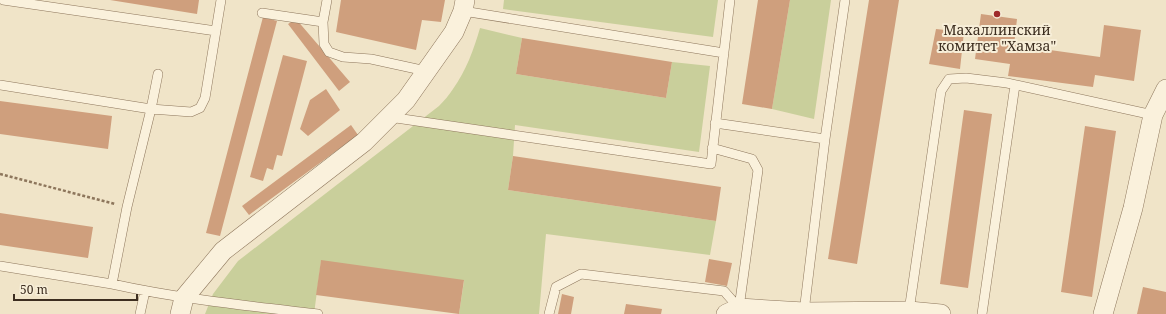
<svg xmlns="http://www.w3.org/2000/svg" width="1166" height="314" viewBox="0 0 1166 314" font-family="'Noto Serif',serif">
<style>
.green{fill:#c9cf9b}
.building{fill:#cf9f7d}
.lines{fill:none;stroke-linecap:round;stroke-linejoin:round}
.service-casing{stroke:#8d765c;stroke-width:10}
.minor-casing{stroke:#8d765c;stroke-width:20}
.path{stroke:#8d765c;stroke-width:2.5;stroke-dasharray:3 2;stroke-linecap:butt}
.service{stroke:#faf1dc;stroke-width:9}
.minor{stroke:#faf1dc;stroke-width:19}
.poi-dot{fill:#9e2a2b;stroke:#f7eed8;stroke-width:1.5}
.labels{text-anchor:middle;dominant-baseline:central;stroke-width:4;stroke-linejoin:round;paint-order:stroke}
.poi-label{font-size:14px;fill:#3d2e20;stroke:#f7eed8}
</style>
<rect width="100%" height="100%" fill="#f0e4c8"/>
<path class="green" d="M504,0h214l-5,37 -210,-28z
M790,0h41l-17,119 -42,-10z
M480,28l42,10 -6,36 150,24 6,-36 38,4 -11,86 -184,-27 -2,31 -5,34 208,31 -6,34 -164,-21 -7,80h-80l5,-33 -143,-20 -7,53h-109l8,-20 25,-33 201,-155c5,-5 10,-11 14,-17 13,-18 21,-40 27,-61z"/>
<path class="building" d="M110,0h89l-2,14z
M341,0h104l-4,22 -19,-2 -6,30 -80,-18z
M758,0h32l-18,109 -30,-5z
M869,0h30l-42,264 -29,-5z
M981,14l36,5 -3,26 86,12 4,-32 37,5 -7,51 -39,-6 -2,12 -85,-11 2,-12 -35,-5z
M263,17l14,4 -57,215 -14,-3z
M296,19l54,63 -11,9 -51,-67z
M936,29l28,3 -4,37 -31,-5z
M522,38l150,24 -6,36 -150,-24z
M283,55l24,6 -25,95 -5,-1 -4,15 -6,-2 -4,13 -13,-4z
M326,89l14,21 -32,26 -8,-7 10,-29z
M0,101l112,15 -4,33 -108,-15z
M964,110l28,4 -24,174 -28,-4z
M351,125l7,10 -109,80 -7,-9z
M1085,126l31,5 -24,166 -31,-5z
M513,156l208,31 -5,34 -208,-31z
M0,213l93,14 -5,31 -88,-13z
M709,259l23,4 -5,23 -22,-4z
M321,260l143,20 -5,34 -143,-19z
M1143,287l23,5v22h-29z
M562,294l12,3 -3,17h-13z
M626,304l36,5 -1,5h-37z"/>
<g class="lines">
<g class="service-casing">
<path id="service" d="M3,0l213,31
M221,0l-16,98 -5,10 -9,4 -40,-3 -24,98 -15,77c68,15 137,22 206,30
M327,0l-4,22 1,22 5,8 14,5 28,2 55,12
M463,11l261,42
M262,13l61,9
M0,85l151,24 7,-35
M389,117l322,47 19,-164
M715,123l110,16
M712,148l40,11 6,11 -19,138
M0,266l112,18
M909,311l32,-220 8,-12 17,-1 41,5 146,32
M804,312l21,-173 20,-139
M140,314l5,-23
M549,314l7,-27 25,-13 143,17 15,17
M982,314l33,-229"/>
</g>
<g class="minor-casing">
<path id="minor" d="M180,314l4,-16 39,-47 141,-109 42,-42 48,-68 9,-21 2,-11
M726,314l13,-6 65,4 105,-1 32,3
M1103,314l30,-106 20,-93 13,-26"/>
</g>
<path class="path" d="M0,174l115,30"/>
<use href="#service" class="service"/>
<use href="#minor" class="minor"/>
</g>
<circle class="poi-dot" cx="997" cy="14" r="4"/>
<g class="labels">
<g class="poi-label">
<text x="997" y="29">Махаллинский<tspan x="997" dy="16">комитет "Хамза"</tspan></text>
</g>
</g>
<path d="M14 294v6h123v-6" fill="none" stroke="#3d2e20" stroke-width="2"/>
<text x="20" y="294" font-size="12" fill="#3d2e20" stroke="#f7eed8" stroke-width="3" paint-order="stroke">50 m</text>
</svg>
